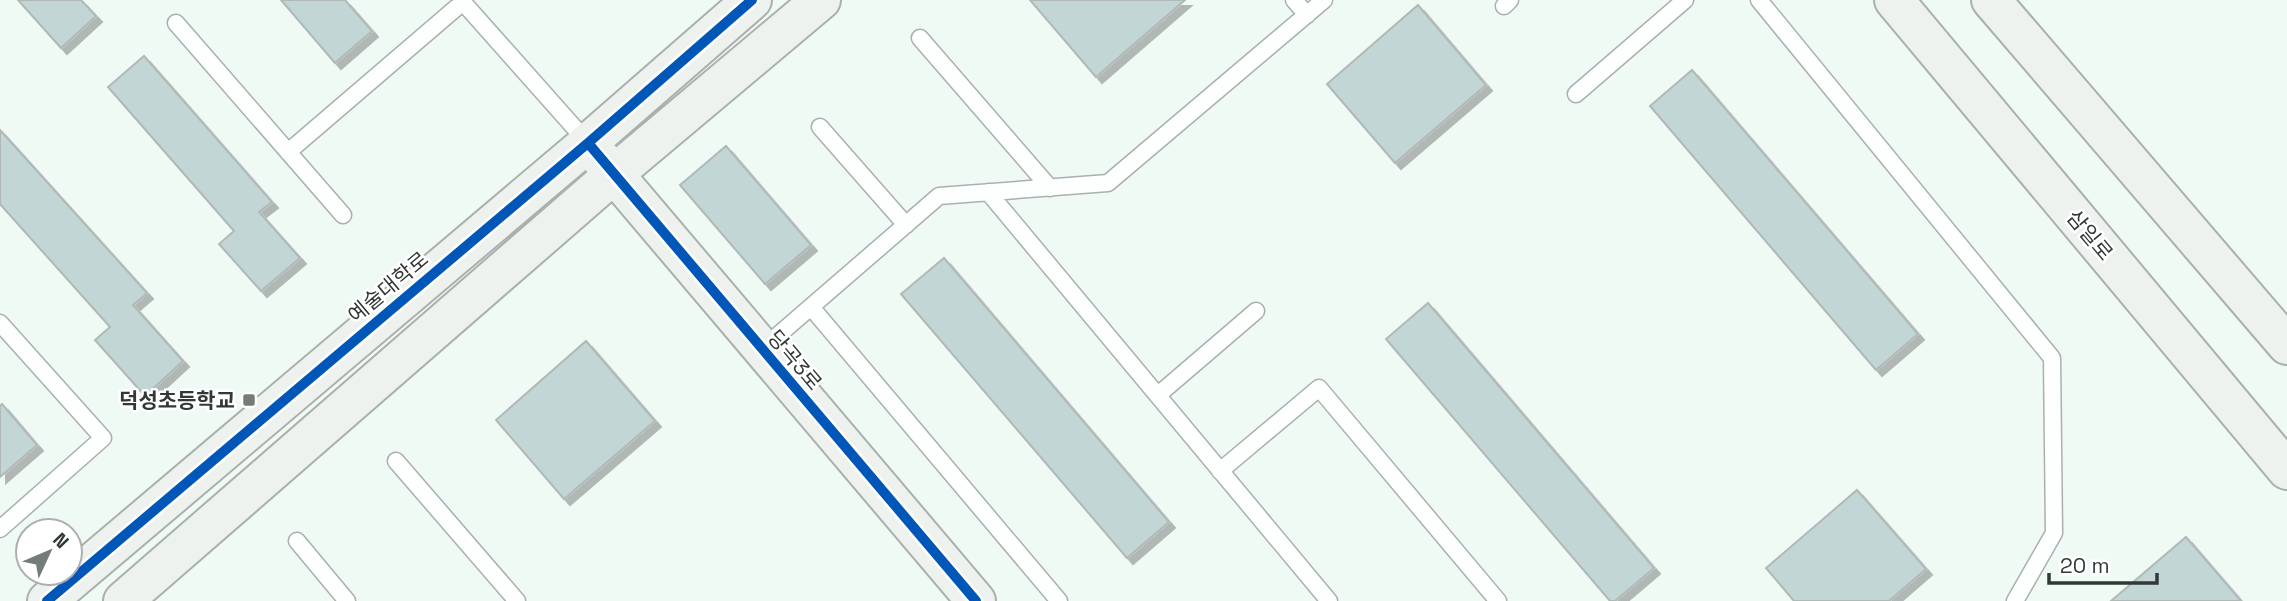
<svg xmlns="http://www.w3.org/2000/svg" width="2287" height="601" viewBox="0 0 2287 601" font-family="'Space Grotesk','Noto Sans KR',sans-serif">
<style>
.building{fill:#c2d6d5;stroke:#b1b9b7;stroke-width:2;filter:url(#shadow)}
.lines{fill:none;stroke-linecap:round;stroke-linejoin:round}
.lane-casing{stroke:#aab0ad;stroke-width:19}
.secondary-casing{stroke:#aab0ad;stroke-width:42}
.lane{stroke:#fdfefe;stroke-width:16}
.secondary{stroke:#eef2ee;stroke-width:38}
.cycleway-casing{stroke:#fff;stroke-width:15}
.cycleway{stroke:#0057b8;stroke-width:10}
.poi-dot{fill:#747c78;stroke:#fff;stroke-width:2.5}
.labels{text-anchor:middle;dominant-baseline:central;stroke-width:5;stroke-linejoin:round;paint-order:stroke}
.street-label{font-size:21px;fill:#313835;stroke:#fff}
.poi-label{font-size:21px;font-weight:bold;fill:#313835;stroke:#fff;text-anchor:end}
</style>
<defs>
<filter id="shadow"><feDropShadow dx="6" dy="6" stdDeviation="0" flood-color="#0004"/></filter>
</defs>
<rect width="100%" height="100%" fill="#f0faf5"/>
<path class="building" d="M18,0h63l15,16 -35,32z
M281,0h64l27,31 -37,32z
M1030,0h155l-89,77z
M1418,5l68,80 -91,78 -68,-79z
M144,56l128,146 -13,10 41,46 -39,33 -42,-47 15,-13 -126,-144z
M1692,70l226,264 -42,36 -226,-264z
M0,130l147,163 -14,12 50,56 -38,35 -50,-56 15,-13 -110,-123z
M726,146l85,99 -46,39 -85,-99z
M944,258l225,264 -42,36 -226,-264z
M1428,303l226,265 -39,33h-5l-224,-262z
M586,341l69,80 -91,78 -68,-79z
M2,404l35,41 -37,32v-71z
M1857,490l69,79 -37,32h-95l-28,-33z
M2186,537l55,64h-130z"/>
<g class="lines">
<g class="lane-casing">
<path id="lane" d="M461,0l127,143
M1294,0l13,15
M1759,0l293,358 2,175 -39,68
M1504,6l6,-6
M176,23l167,192
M920,38l130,150
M1576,94l109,-94
M820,127l86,98
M288,152l175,-150
M988,192l341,409
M811,307l248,294
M0,323l103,115 -103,91
M761,350l178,-154 169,-13 216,-183
M1158,395l98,-84
M396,461l121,140
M1220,471l99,-83 179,213
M297,541l50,60"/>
</g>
<g class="secondary-casing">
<path id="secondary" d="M1894,0l393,470
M1991,0l296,345
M597,154l379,447
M47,601l541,-458 164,-143
M123,601l491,-427 207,-174"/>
</g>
<use href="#lane" class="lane"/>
<use href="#secondary" class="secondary"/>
<g class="cycleway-casing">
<path id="cycleway" d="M588,143l388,458
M47,601l541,-458 164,-143"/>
</g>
<use href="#cycleway" class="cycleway"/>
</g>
<rect class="poi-dot" x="242" y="393" width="14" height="14" rx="3.5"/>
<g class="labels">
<g class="street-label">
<text transform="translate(2090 235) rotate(50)">삼일로</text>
<text transform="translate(388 287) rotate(-40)">예술대학로</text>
<text transform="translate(795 360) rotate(50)">당곡3로</text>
</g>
<g class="poi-label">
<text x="235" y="400">덕성초등학교</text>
</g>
</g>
<g transform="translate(49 552) rotate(46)"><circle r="33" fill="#ffffff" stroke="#adafae" stroke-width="2"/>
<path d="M0-5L12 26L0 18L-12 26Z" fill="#747c78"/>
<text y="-10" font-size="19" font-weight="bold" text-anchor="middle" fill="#313835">N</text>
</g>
<path d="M2049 573v10h108v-10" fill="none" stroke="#313835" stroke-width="3.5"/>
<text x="2060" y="573" font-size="21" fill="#313835" stroke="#ffffff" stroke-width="5" paint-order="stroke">20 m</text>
</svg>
